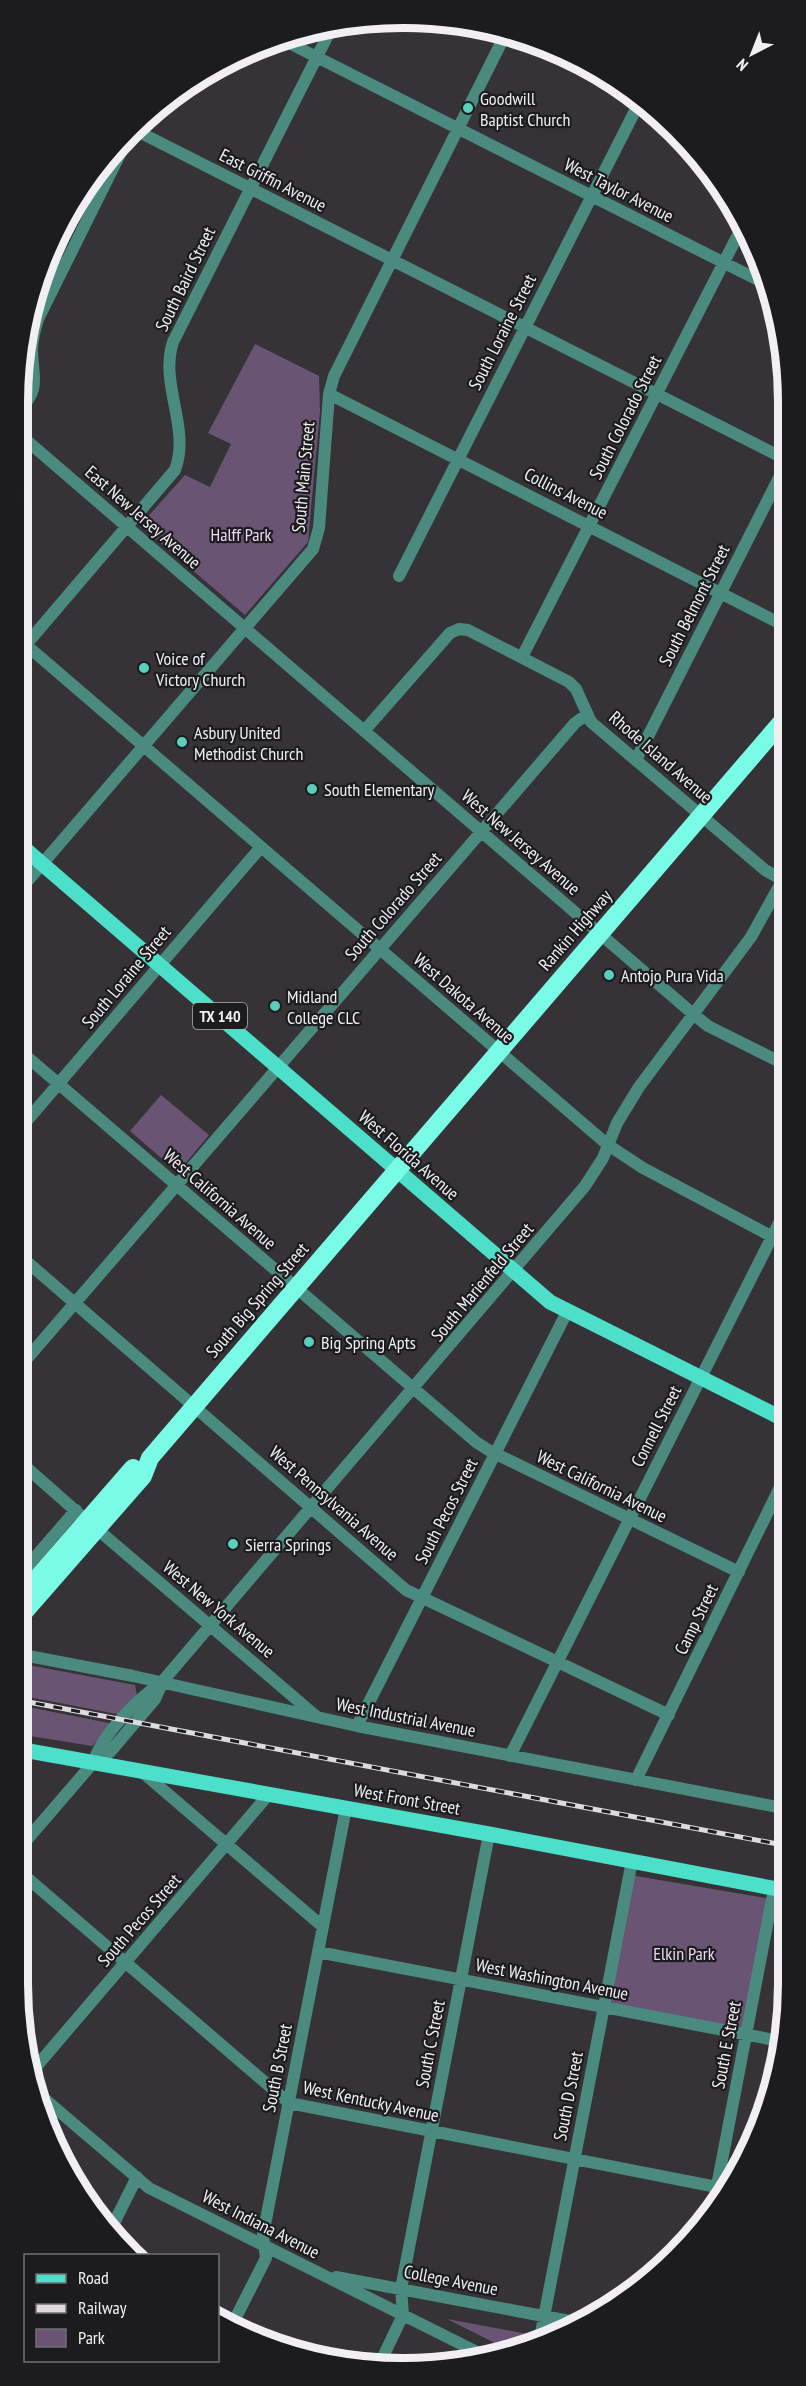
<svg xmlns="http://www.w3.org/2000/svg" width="806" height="2386" viewBox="0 0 806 2386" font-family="'PT Sans Narrow',sans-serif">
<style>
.green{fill:#6a5474}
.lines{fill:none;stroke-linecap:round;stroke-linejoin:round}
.minor{stroke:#4b8a7f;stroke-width:12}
.major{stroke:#4cdfca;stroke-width:15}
.highway{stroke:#79fbe6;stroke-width:18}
.rail-casing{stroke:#dddbde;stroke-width:5}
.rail{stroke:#1c1b1d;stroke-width:3;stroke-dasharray:9;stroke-linecap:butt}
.poi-dot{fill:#5bcebc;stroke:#1c1b1d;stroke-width:2}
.labels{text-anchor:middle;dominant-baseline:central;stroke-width:4.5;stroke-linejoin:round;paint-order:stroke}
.shield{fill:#1c1b1d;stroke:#b1afb2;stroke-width:1.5}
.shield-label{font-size:16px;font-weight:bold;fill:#f1eff2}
.poi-label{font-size:18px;fill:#f1eff2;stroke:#1c1b1d;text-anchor:start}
.street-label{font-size:18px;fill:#f1eff2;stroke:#1c1b1d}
.park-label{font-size:18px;fill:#edd8f8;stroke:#1c1b1d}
.rim{fill:none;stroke:#f1eff2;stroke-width:8}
</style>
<rect width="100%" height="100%" fill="#363337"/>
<path class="green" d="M255,344l64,32 1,35 -12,131 -63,73 -102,-87v-6l42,-47 25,12 21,-43 -23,-11z
M161,1095l48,40 -29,35h-5l-45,-39z
M18,1663l117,22 2,11 -15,19 -104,-20z
M18,1705l96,19 -22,22 -74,-12z
M630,1875l142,24 -26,135 -142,-27z
M447,2319l81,15 -1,10 -16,7z"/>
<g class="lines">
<path class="minor" d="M289,43l475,240
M139,132l646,327
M329,394l456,232
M18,413c23,-26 15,-31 14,-63 0,-11 3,-21 6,-31l87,-175
M18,433l674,580 16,13 78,39
M399,576l239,-471
M18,638l590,507 35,23 143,76
M18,654l157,-184c16,-42 -16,-86 -2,-128l158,-313
M522,657l221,-432
M364,731l86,-98 9,-4 9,1 101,52 7,7 15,33 174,148 21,12
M636,760l149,-294
M18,892l295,-343 6,-21 10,-134 5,-18 172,-343
M18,1049l458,393 14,9 249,121
M18,1131l243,-284
M18,1254l388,336 263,125
M18,1369l557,-646 11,-8
M18,1460l68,60
M97,1529l220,188
M18,1577l58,-67
M18,1654l115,22 224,50 431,83
M357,1726l210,-414
M510,1756l276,-547
M93,1763c9,-29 45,-64 69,-81l423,-496 18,-28 14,-35 22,-36 112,-150 35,-63
M141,1771l181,155
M636,1780l151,-307
M18,1850l75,-87 17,-11 45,-53 7,-16
M18,1870l271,233 438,86
M318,1952l462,89
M35,2068l234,-274
M40,2095l109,93 336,168
M713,2207l61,-318
M110,2231l27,-54
M336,2277l239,45
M231,2327l35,-69 -3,-23 83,-427
M540,2338l92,-477
M380,2363l23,-48 -2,-26 88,-455"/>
<path class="major" d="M18,843l532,459 237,119
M18,1749l471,85 299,57"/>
<path class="highway" d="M18,1600l115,-132
M18,1619l125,-143 7,-18 635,-740"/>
<g class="rail-casing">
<path id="rail" d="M18,1700l770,146"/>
</g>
<use href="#rail" class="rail"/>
</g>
<g class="poi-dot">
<circle cx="468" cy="108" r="6"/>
<circle cx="144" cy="668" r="6"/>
<circle cx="182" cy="742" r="6"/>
<circle cx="312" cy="789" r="6"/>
<circle cx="609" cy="975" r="6"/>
<circle cx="275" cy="1006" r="6"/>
<circle cx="309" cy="1342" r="6"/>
<circle cx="233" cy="1544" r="6"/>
</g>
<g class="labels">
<rect class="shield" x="193" y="1003" width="54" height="26" rx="4.5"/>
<g class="shield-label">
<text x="220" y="1016">TX 140</text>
</g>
<g class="poi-label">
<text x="480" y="98">Goodwill<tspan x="480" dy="21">Baptist Church</tspan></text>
<text x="156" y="658">Voice of<tspan x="156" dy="21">Victory Church</tspan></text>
<text x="194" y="732">Asbury United<tspan x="194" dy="21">Methodist Church</tspan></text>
<text x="324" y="789">South Elementary</text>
<text x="621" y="975">Antojo Pura Vida</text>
<text x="287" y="996">Midland<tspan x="287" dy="21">College CLC</tspan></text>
<text x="321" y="1342">Big Spring Apts</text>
<text x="245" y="1544">Sierra Springs</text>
</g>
<g class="street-label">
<text transform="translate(273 180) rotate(27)">East Griffin Avenue</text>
<text transform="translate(619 190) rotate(27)">West Taylor Avenue</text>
<text transform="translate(185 279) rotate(-64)">South Baird Street</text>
<text transform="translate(502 332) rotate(-63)">South Loraine Street</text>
<text transform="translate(625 417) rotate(-63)">South Colorado Street</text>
<text transform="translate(303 477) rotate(-85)">South Main Street</text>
<text transform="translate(566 493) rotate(27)">Collins Avenue</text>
<text transform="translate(143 517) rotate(41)">East New Jersey Avenue</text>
<text transform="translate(694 605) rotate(-63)">South Belmont Street</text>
<text transform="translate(661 757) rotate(41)">Rhode Island Avenue</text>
<text transform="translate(521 842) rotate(41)">West New Jersey Avenue</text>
<text transform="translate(393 906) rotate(-49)">South Colorado Street</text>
<text transform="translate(575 930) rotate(-49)">Rankin Highway</text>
<text transform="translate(126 977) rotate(-50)">South Loraine Street</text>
<text transform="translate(464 998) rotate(41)">West Dakota Avenue</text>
<text transform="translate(409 1155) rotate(41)">West Florida Avenue</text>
<text transform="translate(220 1199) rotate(41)">West California Avenue</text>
<text transform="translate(482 1282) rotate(-50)">South Marienfeld Street</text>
<text transform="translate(257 1300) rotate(-49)">South Big Spring Street</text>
<text transform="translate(656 1426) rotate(-63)">Connell Street</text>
<text transform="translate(602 1486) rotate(26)">West California Avenue</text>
<text transform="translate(334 1503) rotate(41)">West Pennsylvania Avenue</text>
<text transform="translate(446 1511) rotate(-63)">South Pecos Street</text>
<text transform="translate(219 1609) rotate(40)">West New York Avenue</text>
<text transform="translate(696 1619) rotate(-64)">Camp Street</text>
<text transform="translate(406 1717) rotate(11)">West Industrial Avenue</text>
<text transform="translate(407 1799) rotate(10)">West Front Street</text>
<text transform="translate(139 1920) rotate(-49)">South Pecos Street</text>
<text transform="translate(552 1979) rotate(11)">West Washington Avenue</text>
<text transform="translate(430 2044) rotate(-79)">South C Street</text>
<text transform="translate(726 2045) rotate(-79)">South E Street</text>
<text transform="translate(277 2068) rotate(-79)">South B Street</text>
<text transform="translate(568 2096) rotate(-79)">South D Street</text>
<text transform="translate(371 2101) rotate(12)">West Kentucky Avenue</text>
<text transform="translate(261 2224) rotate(27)">West Indiana Avenue</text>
<text transform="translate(451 2280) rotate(11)">College Avenue</text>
</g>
<g class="park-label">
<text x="241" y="534">Halff Park</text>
<text x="684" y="1953">Elkin Park</text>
</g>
</g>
<path d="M0 0H806V2386H0ZM402 28H404A374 374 0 0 1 778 402V1984A374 374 0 0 1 404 2358H402A374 374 0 0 1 28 1984V402A374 374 0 0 1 402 28Z" fill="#1c1b1d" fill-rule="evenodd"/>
<path class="rim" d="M402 28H404A374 374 0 0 1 778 402V1984A374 374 0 0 1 404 2358H402A374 374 0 0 1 28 1984V402A374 374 0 0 1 402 28Z"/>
<rect x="24" y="2254" width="195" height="108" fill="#1c1b1d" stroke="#717072" stroke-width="1.5"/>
<rect x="36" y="2274" width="30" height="9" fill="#4cdfca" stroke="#717072" stroke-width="1.5"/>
<text x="78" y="2284" font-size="18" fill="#f1eff2">Road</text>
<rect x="36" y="2304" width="30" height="9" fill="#dddbde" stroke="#717072" stroke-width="1.5"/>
<text x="78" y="2314" font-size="18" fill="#f1eff2">Railway</text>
<rect x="36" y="2329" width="30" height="18" fill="#6a5474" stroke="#717072" stroke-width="1.5"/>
<text x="78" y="2344" font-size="18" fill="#f1eff2">Park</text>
<g transform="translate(752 54) rotate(222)" stroke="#1c1b1d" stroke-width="4.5" paint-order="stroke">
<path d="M0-4.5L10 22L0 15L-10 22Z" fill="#f1eff2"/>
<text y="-9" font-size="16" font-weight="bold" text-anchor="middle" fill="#f1eff2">N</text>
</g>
</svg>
